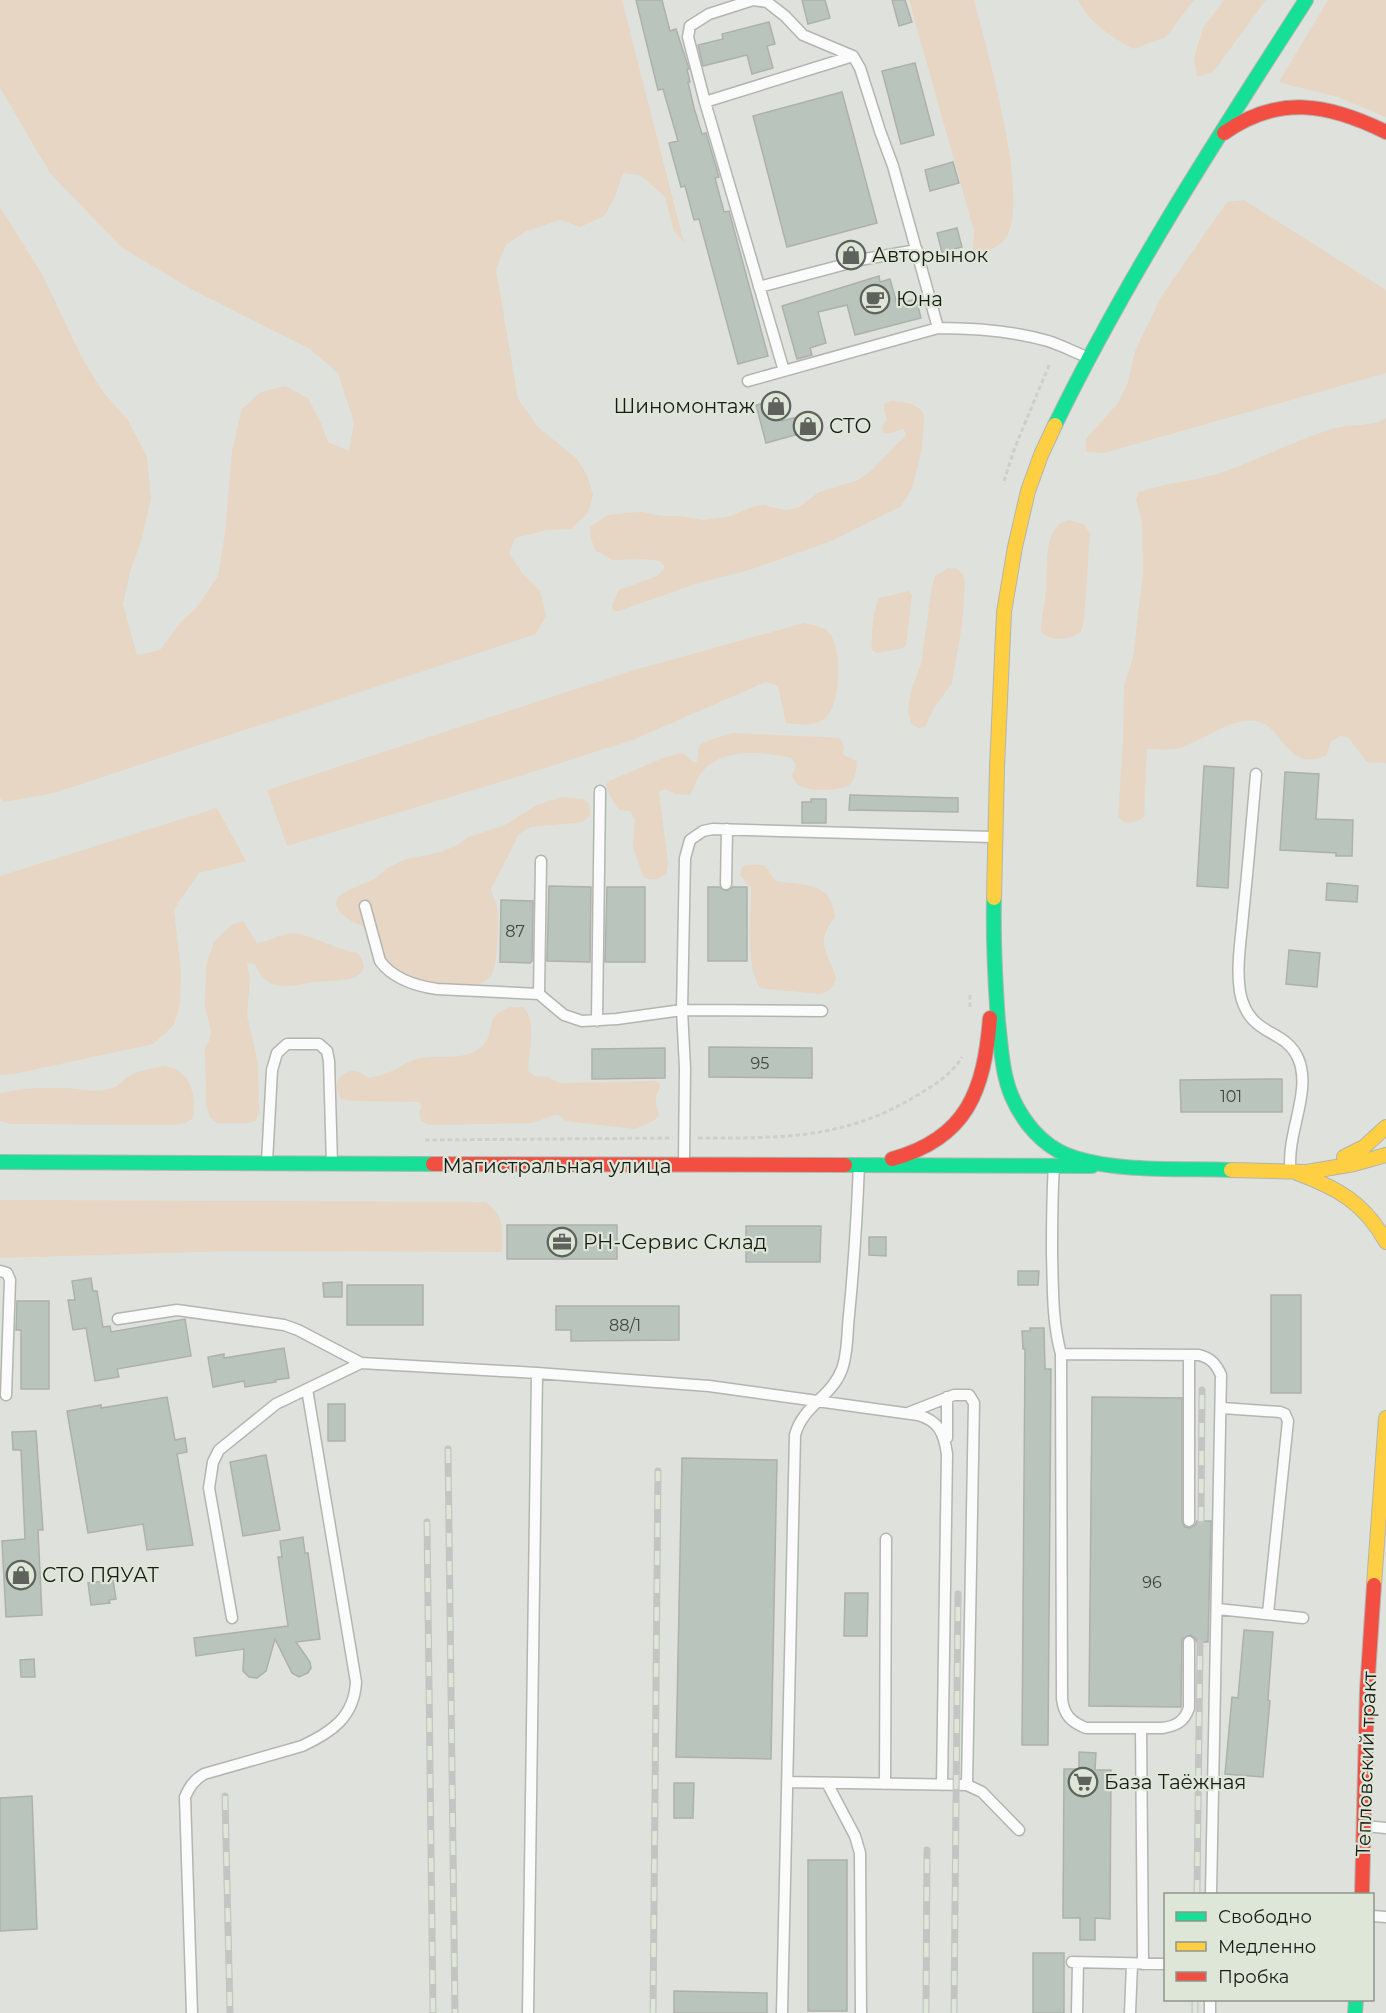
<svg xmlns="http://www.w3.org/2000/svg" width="1386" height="2013" viewBox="0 0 1386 2013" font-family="Montserrat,sans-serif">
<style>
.green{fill:#e6d6c3}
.building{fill:#b9c4bd;stroke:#adb0ad;stroke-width:1.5}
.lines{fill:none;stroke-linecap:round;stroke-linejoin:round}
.lane-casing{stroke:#b2b5b0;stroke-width:13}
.fast-casing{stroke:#b2b5b0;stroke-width:16}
.slow-casing{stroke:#b2b5b0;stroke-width:16}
.jam-casing{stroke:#b2b5b0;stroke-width:16}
.path{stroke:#cdcecd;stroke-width:3;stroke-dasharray:4.5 3;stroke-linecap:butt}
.lane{stroke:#fafbfa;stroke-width:10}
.fast{stroke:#16e098;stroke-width:14}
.slow{stroke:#ffcf43;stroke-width:14}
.jam{stroke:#f24e42;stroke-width:14}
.rail-casing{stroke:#c4c5c3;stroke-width:7}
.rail{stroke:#dee6d8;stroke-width:4.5;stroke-dasharray:14;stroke-linecap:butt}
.labels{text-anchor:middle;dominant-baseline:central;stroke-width:4.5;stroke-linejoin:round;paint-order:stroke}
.number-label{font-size:16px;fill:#414540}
.poi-label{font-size:20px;fill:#191b17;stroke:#dee6d8;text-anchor:start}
.street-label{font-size:20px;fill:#191b17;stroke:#dee6d8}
</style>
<rect width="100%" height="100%" fill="#dfe2dc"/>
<path class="green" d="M0,0h622l62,243 -10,-12 -9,-34 -25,-22 -17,-2 -9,26 -10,17 -24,11 -20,-7 -34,11 -20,14 -10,24 22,130 20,28 39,32 10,16 6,20 -5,18 -17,16 -24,1 -32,8 -6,15 14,21 17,17 6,25 -10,18 -482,159 -50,9 -4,-4v-591l42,67 39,82 22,36 25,28 19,37 4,42 -10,42 -11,31 -7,32 14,51 23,-5 21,-28 16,-15 21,-31 7,-43 7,-82 10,-42 19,-17 24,-6 23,12 13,25 7,19 21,9 5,-29 -16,-49 -28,-24 -117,-59 -72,-43 -71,-74 -50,-85z
M909,0h65c12,48 57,197 32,238 -4,7 -19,13 -26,18l-7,-6 1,-19z
M1078,0h116l-28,37 -33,12c-21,-12 -44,-26 -55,-49z
M1224,0h42l-53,72 -16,5 -3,-19 9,-30z
M1328,0h58v117l-48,-20 -57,-14 -1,-3z
M1244,200l142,90v83l-282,80 -18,-1v-13l32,-36 10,-21 7,-31 26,-54 66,-95z
M892,401l17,2 12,6 3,8 -2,32 -10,40 -12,18 -71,35 -83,29 -48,12 -79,28h-6l-1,-6 7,-15 38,-14 8,-9 -5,-6 -15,-2 -32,1 -17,-9 -5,-12 -1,-12 18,-12 18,-2 16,-1 20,4h19l21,4 26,-3 24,-10 11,-2 23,5 12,-2 21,-16 39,-12 13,-9 35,-36 -2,-6 -13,4h-8l-1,-6 5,-8 -3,-8v-7z
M1386,418v345l-19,-1 -19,-25 -8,-1 -10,6 -3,13c-43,19 -43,-32 -73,-34 -26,-2 -50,19 -74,27 -11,3 -22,1 -33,1l-3,68 -6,4 -12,2 -8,-6 5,-76 1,-54 9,-30 10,-84 -1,-50 -6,-24 3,-7c29,-10 60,-11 90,-22 34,-13 67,-30 103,-41 18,-6 38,-1 54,-11z
M1069,520l15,4 6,10 -6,86 -3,12c-13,8 -29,10 -40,0 0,-15 4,-28 5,-42 2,-22 -3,-51 14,-67z
M948,568l9,1 6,5 2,8 -3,43 -10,58 -18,25 -9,19 -6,1 -8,-4 -3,-14 3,-19 10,-27 11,-78 3,-10z
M909,591l3,4 -6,51 -6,3 -23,4 -5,-3c-1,-16 1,-37 7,-52z
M804,623c8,2 19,3 25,10 14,15 12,77 -6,87 -12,7 -24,4 -37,3l-8,-37 -12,-4 -131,57 -118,38 -230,69 -20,-56 364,-119z
M733,733l107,5 4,9 -1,8 14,6c-1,8 -1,18 -7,23 -9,8 -45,8 -53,0 -2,-2 -3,-5 -5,-8l4,-10 -4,-8c-27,-6 -69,-11 -89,13 -7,7 -8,17 -14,24l-13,-1 -11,-5 -6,3 9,71 -2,11c-9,6 -13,7 -23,3l-10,-31 2,-27 -5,-8 -11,-1 -10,-16 -3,-9 3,-4 57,-24 16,-4 11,9h4l2,-17 13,-6z
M561,797l23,2 5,5 1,12 -7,6 -52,5 -12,7 -28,55c1,6 4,11 6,17 2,13 1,57 -5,68 -12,24 -87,7 -102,-9 -10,-11 -12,-25 -16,-38l-12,-1 -11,-5 -11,-8 -4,-9 2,-7 7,-5 31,-14 11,-10 19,-9 35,-7 17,-7 10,-8 35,-11 34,-21z
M217,808l29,53 -47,12 -25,36 7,63 -1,32 -6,21 -21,19 -139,30 -14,1v-199z
M747,865h17l12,16c27,5 55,-1 59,36 -22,29 -6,34 1,62 -3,9 -8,13 -16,15l-52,-5 -8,-1c-15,-23 -9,-73 -9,-100l-11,-13 2,-8z
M243,921l14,22c14,-1 25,-12 41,-9 21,4 39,16 60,19 22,31 -27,27 -44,29 -13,2 -27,7 -41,2 -10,-3 -13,-12 -19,-20l-7,-1 3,18 -3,34 11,48 1,51 -4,7 -7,2h-31l-7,-5 -4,-14 -1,-56 5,-9 1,-8 -6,-25 1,-41 8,-23 19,-18z
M512,1007h11c14,14 6,45 5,64l7,5 13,1 12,6 97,-2 3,3c0,5 -3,8 -4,13 -1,6 2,12 3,18l-4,5 -20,9 -70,-8 -4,-5 -6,-1 -23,8 -103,2 -8,-4 -2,-8 3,-7 -3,-4 -67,-1 -11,-2c-5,-10 -7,-21 5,-26 3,-1 7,-3 10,-2 4,1 9,5 14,7 7,-2 15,-4 22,-7 10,-5 19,-12 30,-13 17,-3 40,2 55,-8 24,-15 1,-34 35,-43z
M164,1066c26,2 33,29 29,52l-7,5 -12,2 -163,-1 -11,-3v-28c22,-5 43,-6 66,-5 13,1 25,4 38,2 16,-3 12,-5 24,-13 9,-7 24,-8 36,-11z
M0,1200l486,2c20,15 16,28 16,50l-270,-1 -232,7z"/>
<path class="building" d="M636,0h26l8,31 6,-2 13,40h-2l3,13h-2l6,26 8,26 4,-1 13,44 -4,1 9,34 5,-1 39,145 -30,8 -39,-145 -5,1 -9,-34 -4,1 -12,-44 9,-2 -15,-52 -5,1z
M802,0h23l5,18 -22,6z
M892,0h13l7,22 -13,4z
M769,22l6,22 -8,2 6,22 -21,6 -5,-19 -44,11 -5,-21 25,-6 -1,-5z
M915,63l19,72 -33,9 -19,-73z
M842,92l35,131 -90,24 -34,-131z
M953,162l6,21 -29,8 -5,-21z
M957,228l5,19 -20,5 -5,-19z
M879,276l1,6 10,-3 7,25 19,-5 5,19 -66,17 -8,-30 -29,7 8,31 -16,5 2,7 -15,4 -15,-53z
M777,400l5,21 30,-8 6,21 -14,4 -2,-5 -36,10 -10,-38z
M1204,766l30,2 -6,120 -31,-2z
M1285,772l34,2 -3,45 37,1 -1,36h-16v-3l-56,-3z
M850,795l108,3v14l-109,-2z
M811,799h15v24h-24v-21h9z
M1327,883l31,3 -1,16 -31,-2z
M549,886l42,1 -1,75 -43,-1z
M607,887h38v75h-40z
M708,887h11l7,4 7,-4h14v74h-39z
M501,900l32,1 -1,60 -2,2 -30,-1z
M1289,950l31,3 -3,34 -31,-3z
M709,1047l103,1v30l-103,-1z
M665,1048v30l-73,1v-30z
M1282,1079v33h-101l-1,-32z
M507,1225h110v34h-110z
M746,1226h75l-1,36h-74z
M869,1237h17v19l-17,-1z
M1018,1271h21l-1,14h-20z
M91,1278l2,13h4l6,36 7,-1 1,6 74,-13 6,37 -74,13 2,8 -24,4 -9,-53 -13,2 -5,-30h7l-3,-19z
M342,1282v15h-18l-1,-14z
M347,1285h76v40h-76z
M1271,1295h30v98h-30z
M17,1301h32v88h-28v-59h-5z
M556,1306h123v34l-108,1v-11h-15z
M1030,1328h14l1,41h6l-3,376h-26l3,-396h-2l-1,-18h8z
M284,1348l5,30 -14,2 1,2 -31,5 -1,-6 -31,6 -5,-30 16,-3v4z
M167,1397l8,43 10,-2 2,14 -10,2 16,91 -46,5 -4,-26 -55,9 -21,-122 34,-6v3z
M1092,1397l90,1v124l3,5 5,1 5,-3 2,-4h14l-3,121h-11l-2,-4 -5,-3 -8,4 -1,68 -92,-1z
M328,1404h17v37h-17z
M36,1431l7,99h-5l4,85 -36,2 -4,-76 23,-2 -4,-89h-8l-1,-18z
M266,1455l14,75 -37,6 -13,-74z
M682,1458l95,2 -6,299 -95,-2z
M303,1537l2,16h3l12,86 -24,3 14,20 1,6 -3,5 -9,4 -7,-4 -17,-34 -9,32 -9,7 -8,-1 -6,-6 1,-22 -48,7 -2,-18 94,-12 -10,-69h4l-2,-16z
M113,1580l3,19 -7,1 1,3 -19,2 -3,-22z
M845,1593h23l-1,43h-23z
M1244,1630l29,2 -5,68 2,1 -7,76 -38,-3 7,-77 6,1z
M34,1659l1,18h-14l-1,-17z
M1079,1752l17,1 -1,17h16l-1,149 -15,-1v22h-15v-22h-17l1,-149h15z
M674,1783h20l-1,35h-19z
M32,1796l5,133 -37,2v-133z
M808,1860h39v151h-39z
M1033,1953h31v60h-31z
M674,1991l93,2v20h-93z"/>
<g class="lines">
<g class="lane-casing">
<path id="lane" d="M853,56l-148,46 -17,-65 2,-11 19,-12 44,-14 14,2 18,14 18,19 50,21 7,12 20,63 13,35 45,162
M705,102l79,269
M759,287l106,-28 52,-9
M748,381l190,-53c37,0 75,3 110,13 13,4 26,11 39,16
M1256,774c-4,47 -8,94 -13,141 -2,25 -7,52 -3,77 9,46 44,35 58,66 12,27 -4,62 -7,90 -1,7 -1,15 -1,22
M541,861l-2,133 25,21 18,6 35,-2 65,-9 140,1
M726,884l1,-55
M365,906l15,55c13,18 36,25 57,28l102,5
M597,1021l3,-230
M267,1162l5,-92 5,-17 10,-9h32l8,7 2,10 3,103
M684,1162l1,-94 -3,-58 3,-152 5,-18 13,-9 10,-2 279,8
M1054,1166c-2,29 -2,58 -2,87 1,35 0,68 9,101l1,345c2,16 9,23 24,29h76c14,-2 22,-6 27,-20v-66
M0,1271l7,2 3,7 -4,115
M118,1319l59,-9 107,15 14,5 63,33
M1061,1354l138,1c12,3 17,9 22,20l-10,519
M1222,1408l58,4 5,2 3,7 -20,192
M908,1413l46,-18h15l5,8 -7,382
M947,1438v-41
M1189,1521v-166
M1218,1609l85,9
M232,1618l-23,-130 4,-26 6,-12 57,-46 85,-41 176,10 172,13 209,29c21,6 26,18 29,39l-5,331
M1141,1728l2,236
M787,1782l180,3 15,7 37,38
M827,1783l28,53 5,17 1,160
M885,1784l1,-245
M1365,1826l21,2
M1372,1916l14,1
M1072,1962l94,2
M192,2013l-7,-216c5,-11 9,-17 19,-23l98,-28c30,-14 52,-29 54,-64l-49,-293
M528,2013l9,-640
M782,2013l13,-578c8,-30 37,-38 47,-66 6,-16 5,-37 7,-54 5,-50 8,-100 10,-151
M1077,2013l1,-50
M1130,2013l2,-49
M1210,2013v-13"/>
</g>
<g class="fast-casing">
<path id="fast" d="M1055,425c72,-148 162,-287 251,-425
M994,898c-1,43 1,81 4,123 3,25 4,53 14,76 11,25 30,48 55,58 46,18 115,13 164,15
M0,1162l433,2
M845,1165l247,1
M1355,2013l1,-13"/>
</g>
<g class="slow-casing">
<path id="slow" d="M994,898l3,-131 7,-155 11,-65 13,-56 13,-36 14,-30
M1344,1157l20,-10 22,-20
M1231,1170l76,2 47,-8 32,-9
M1297,1173c40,15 68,30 89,69
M1374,1585l12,-167"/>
</g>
<g class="jam-casing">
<path id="jam" d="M1224,133c55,-39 105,-29 162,-1
M892,1159c76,-21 92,-69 98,-141
M433,1164l412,1
M1362,1894l5,-204 7,-105"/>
</g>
<path class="path" d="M1004,481l11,-34 35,-84
M970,1007v-15
M698,1138c84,0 148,2 223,-45 16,-10 31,-19 41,-36
M425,1140l248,-2"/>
<use href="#lane" class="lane"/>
<use href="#fast" class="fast"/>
<use href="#slow" class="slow"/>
<use href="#jam" class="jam"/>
<g class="rail-casing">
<path id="rail" d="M448,1449l7,564
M1201,1521l1,-131
M427,1522l6,491
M225,1796l5,217
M1197,1894l3,-251
M653,2013l5,-542
M926,2013l1,-163
M954,2013l4,-419
M1195,2013v-13"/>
</g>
<use href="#rail" class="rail"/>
</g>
<defs>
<g id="shop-ring" transform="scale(1.5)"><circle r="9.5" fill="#dee6d8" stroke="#5e615c" stroke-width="1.5"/><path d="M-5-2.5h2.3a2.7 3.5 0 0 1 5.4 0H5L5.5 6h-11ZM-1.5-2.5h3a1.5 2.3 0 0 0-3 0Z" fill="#5e615c"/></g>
<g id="cafe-ring" transform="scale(1.5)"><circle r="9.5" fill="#dee6d8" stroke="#5e615c" stroke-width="1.5"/><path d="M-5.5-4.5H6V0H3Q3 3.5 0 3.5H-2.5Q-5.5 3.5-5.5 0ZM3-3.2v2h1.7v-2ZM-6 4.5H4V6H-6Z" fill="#5e615c"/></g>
<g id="office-ring" transform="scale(1.5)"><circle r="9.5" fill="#dee6d8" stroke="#5e615c" stroke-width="1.5"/><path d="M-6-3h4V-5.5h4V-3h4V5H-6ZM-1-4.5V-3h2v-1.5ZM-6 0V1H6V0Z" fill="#5e615c"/></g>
<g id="supermarket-ring" transform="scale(1.5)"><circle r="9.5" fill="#dee6d8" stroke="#5e615c" stroke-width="1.5"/><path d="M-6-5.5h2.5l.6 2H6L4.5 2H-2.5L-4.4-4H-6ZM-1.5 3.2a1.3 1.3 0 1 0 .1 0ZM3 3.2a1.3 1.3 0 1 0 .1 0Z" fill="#5e615c"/></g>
</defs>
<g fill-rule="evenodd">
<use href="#shop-ring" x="851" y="255"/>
<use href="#cafe-ring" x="875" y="299"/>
<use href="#shop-ring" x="776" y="406"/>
<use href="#shop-ring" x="808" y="426"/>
<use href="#office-ring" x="562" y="1242"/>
<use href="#shop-ring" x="21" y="1575"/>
<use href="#supermarket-ring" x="1083" y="1782"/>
</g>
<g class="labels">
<g class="number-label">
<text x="515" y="931">87</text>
<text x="760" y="1063">95</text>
<text x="1231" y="1096">101</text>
<text x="625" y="1325">88/1</text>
<text x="1152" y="1582">96</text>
</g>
<g class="poi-label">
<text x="872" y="255">Авторынок</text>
<text x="896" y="299">Юна</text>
<text x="755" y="406" text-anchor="end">Шиномонтаж</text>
<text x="829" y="426">СТО</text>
<text x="583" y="1242">РН-Сервис Cклад</text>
<text x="42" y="1575">СТО ПЯУАТ</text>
<text x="1104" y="1782">База Таёжная</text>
</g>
<g class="street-label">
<text x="557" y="1166">Магистральная улица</text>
<text transform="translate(1366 1764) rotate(-88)">Тепловский тракт</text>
</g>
</g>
<rect x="1164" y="1893" width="210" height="108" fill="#dee6d8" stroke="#8f958b" stroke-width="1.5"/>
<rect x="1176" y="1912" width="30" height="9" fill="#16e098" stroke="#8f958b" stroke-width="1.5"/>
<text x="1218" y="1923" font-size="18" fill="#191b17">Свободно</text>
<rect x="1176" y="1942" width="30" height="9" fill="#ffcf43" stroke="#8f958b" stroke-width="1.5"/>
<text x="1218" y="1953" font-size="18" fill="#191b17">Медленно</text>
<rect x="1176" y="1972" width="30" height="9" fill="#f24e42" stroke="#8f958b" stroke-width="1.5"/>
<text x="1218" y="1983" font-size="18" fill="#191b17">Пробка</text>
</svg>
